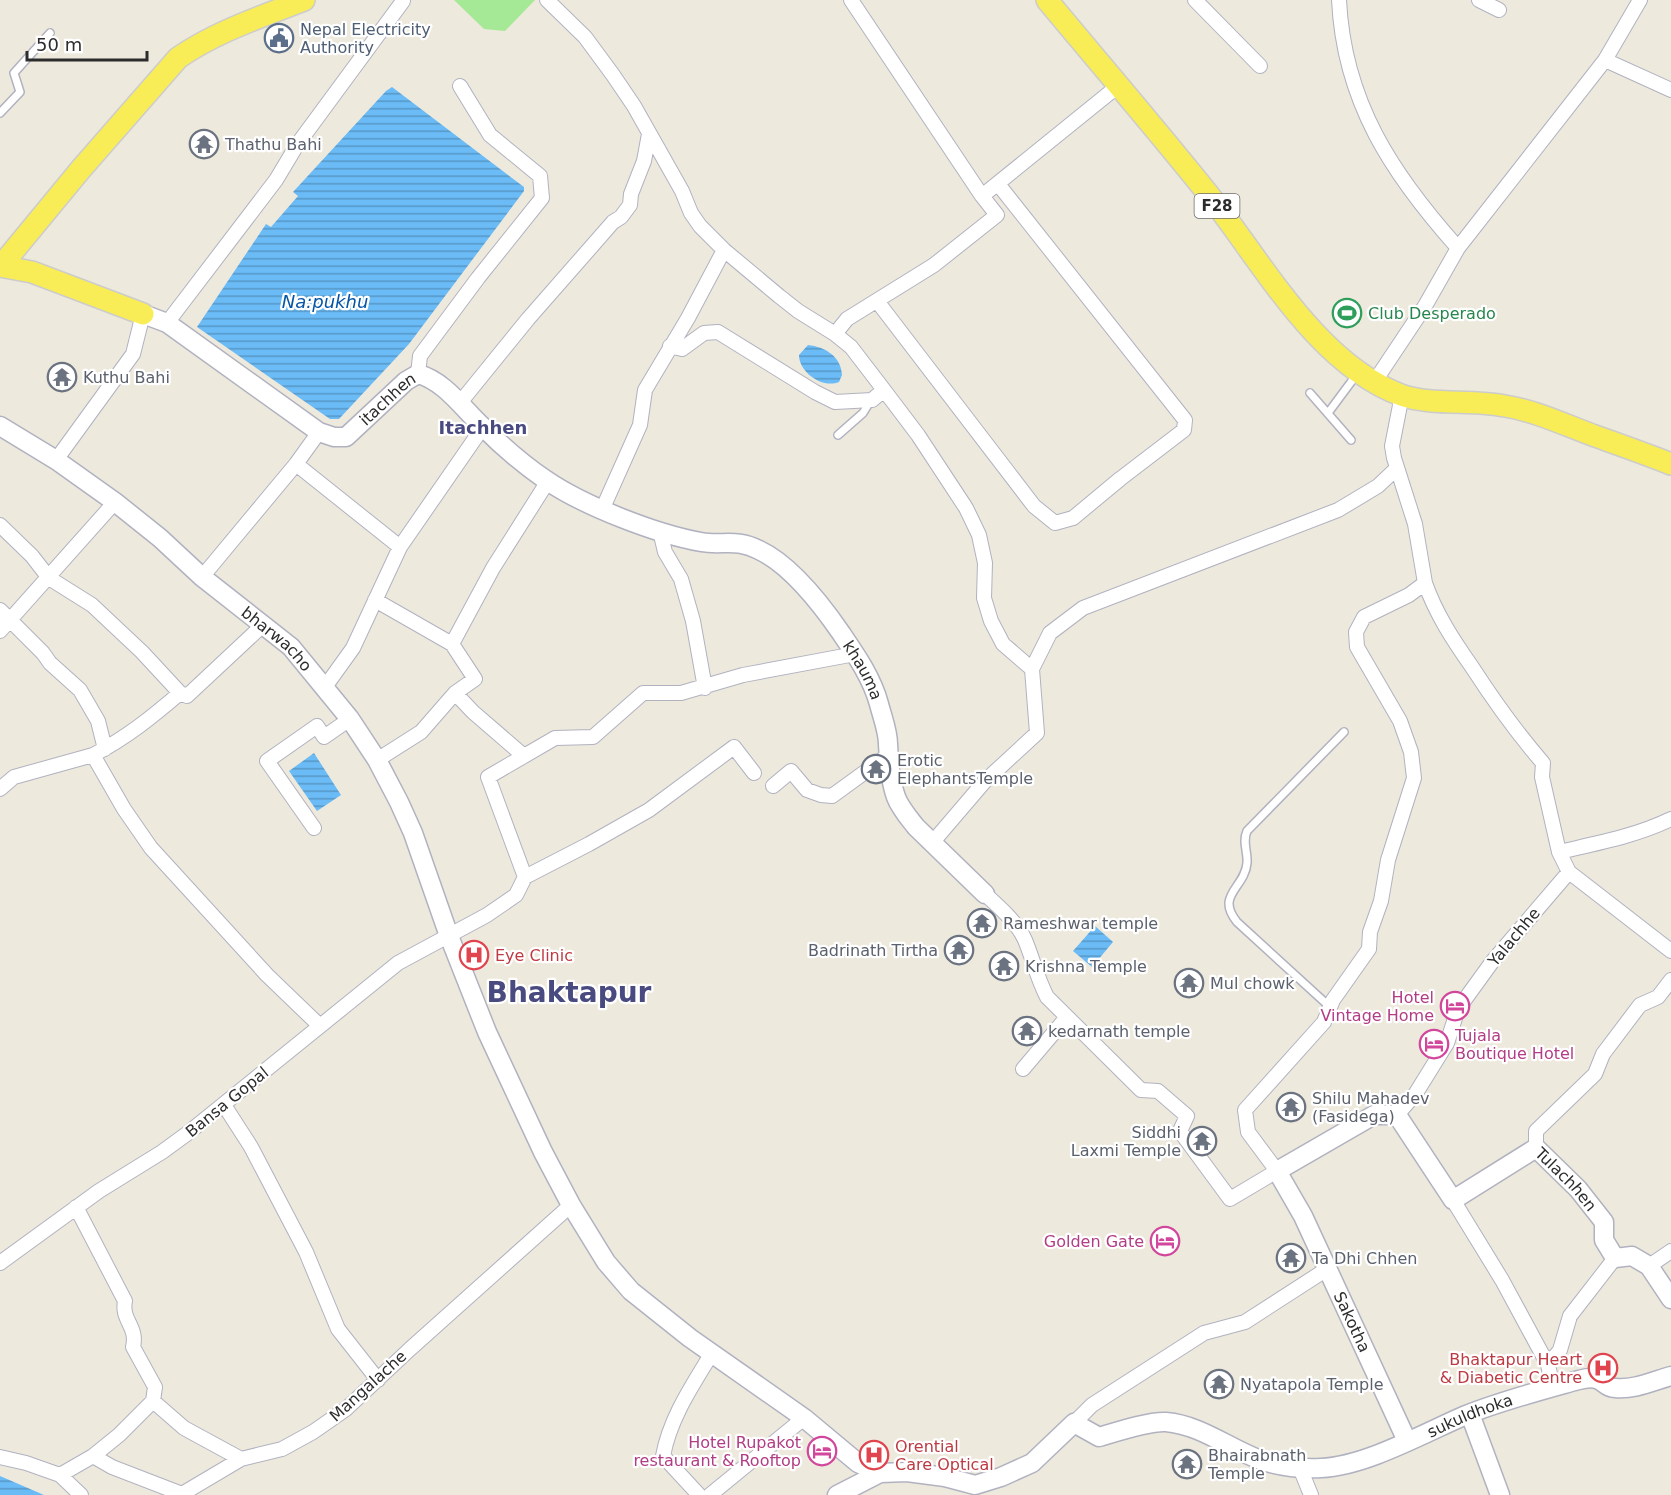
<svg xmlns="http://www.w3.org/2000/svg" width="1671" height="1495" viewBox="0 0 1671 1495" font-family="'DejaVu Sans',sans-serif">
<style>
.park{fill:#a5e896}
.water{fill:url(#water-rules)}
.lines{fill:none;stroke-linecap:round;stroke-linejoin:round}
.lane-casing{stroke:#b1b2c0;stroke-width:10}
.street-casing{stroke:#b1b2c0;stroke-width:16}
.secondary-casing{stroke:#b1b2c0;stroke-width:21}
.primary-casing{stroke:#ccc;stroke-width:24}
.lane{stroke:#fff;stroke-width:7}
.street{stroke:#fff;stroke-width:14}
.secondary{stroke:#fff;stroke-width:18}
.primary{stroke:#f9ed57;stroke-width:21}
.labels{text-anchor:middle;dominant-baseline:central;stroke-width:4.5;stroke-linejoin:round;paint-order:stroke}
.shield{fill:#fff;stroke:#6b6b6b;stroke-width:1.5}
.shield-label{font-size:15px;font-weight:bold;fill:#2c2c2c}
.service-label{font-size:16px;fill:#4e5e75;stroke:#fff;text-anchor:start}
.worship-label{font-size:16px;fill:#5b616d;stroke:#fff;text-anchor:start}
.leisure-label{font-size:16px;fill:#27864d;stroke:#fff;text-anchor:start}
.street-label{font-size:16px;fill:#2c2c2c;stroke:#fff}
.health-label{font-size:16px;fill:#be3a42;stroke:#fff;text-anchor:start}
.hotel-label{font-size:16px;fill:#b23c85;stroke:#fff;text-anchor:end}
.water-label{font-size:18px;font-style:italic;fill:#0555a6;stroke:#fff}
.neighbourhood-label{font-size:18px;font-weight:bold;fill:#494a80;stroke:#fff}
.town-label{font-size:28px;font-weight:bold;fill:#494a80;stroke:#fff}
</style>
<defs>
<pattern id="water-rules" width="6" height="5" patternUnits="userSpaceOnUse" patternTransform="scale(1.5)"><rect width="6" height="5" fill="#6abbf6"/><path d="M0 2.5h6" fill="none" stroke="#5798c7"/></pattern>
</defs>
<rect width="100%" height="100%" fill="#eee9dd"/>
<path class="park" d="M454,0h81l-30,31 -21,-2z"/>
<path class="water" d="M392,87l132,100v4l-115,153 -70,75h-9l-133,-92 69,-103 5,3 27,-31 -5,-4 93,-101z
M808,345c17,2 33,11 34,30l-3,7c-17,7 -40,-10 -40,-27z
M314,753l27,42 -24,16 -28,-40z
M1095,926l18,16 -21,25 -19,-16z
M0,1476l44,19h-44z"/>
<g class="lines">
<g class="lane-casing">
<path id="lane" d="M0,113l20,-21 -6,-19 36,-40
M1310,393l41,47
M1328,413l29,-39
M838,435l25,-22 8,-13
M1330,1007l-93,-85c-22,-27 8,-34 10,-59 1,-11 -5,-21 0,-32l97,-99"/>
</g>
<g class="street-casing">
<path id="street" d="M547,0l38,37 28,38 21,31 48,85 9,22 9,13 24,24 55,46 19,15 37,23 12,-15 87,-54 63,-50 -15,-19 136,-110
M851,0l131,196
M1195,0l65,66
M1339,0c5,102 53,174 119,248l-33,58 -50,75
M1479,0l20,10
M1605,60l66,30
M1458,248l147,-188 35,-60
M877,301l157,205 21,17 18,-5 47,-39 64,-49 1,-10 -187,-236
M167,323l109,-143 21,-35 106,-144
M835,334l16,13 33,43 34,45 48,73 13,27 6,28 -1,35 7,23 12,23 29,25
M670,346l12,3 22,-16 14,-1 97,60 20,10 37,-2 12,-10
M418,374l2,-18 58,-78 64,-80 -2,-22 -50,-41 -30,-49
M459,404l69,-85 85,-97 8,-5 9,-12 1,-11 13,-33 5,-27
M56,460l77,-106 10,-40
M296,464l104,83
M602,510l38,-85 5,-35 43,-72 36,-68
M0,525l32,31 17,22 43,27 50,47 38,41
M660,531l5,21 16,27 12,42 12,67
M202,577l94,-113 23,-32
M1425,583c11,31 28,57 47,84 22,34 45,66 71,96l-1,14 17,75 10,20
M375,600l77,44 23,35 -20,14 -34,39 -44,28
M0,610l43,43 7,10 30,27 18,31 7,28
M263,625l-76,71 -7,-3c-28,24 -54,45 -87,62l31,54 27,39 116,127 53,51
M0,631l115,-129
M452,644l41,-76 55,-87
M325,687l28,-39 47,-101 83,-120
M455,693l18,19 51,44
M773,786l18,-15 16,19 14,5 11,1 55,-40
M0,789l14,-12 79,-22
M314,828l-47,-67 50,-35 7,11 26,-18
M932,843l53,-62 52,-48 -5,-64 18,-36 33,-25 255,-98 40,-24 19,-18
M1559,852c39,-9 77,-16 112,-33
M525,877l-37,-100 67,-39 38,-1 50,-44h38l62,-18 112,-21
M985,894c14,13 32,28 40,46 8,19 12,38 22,57l94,93 17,1 29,25 -7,15 50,68 47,-28 -29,-39 -3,-22 79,-88 9,-22 36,-51 1,-17 11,-31 7,-41 26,-82 -3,-26 -11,-31 -43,-74 -1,-15 8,-15 45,-22 16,-12 -10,-59 -21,-66 -2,-12 10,-51
M1023,1069l44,-52
M224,1105l27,42 55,105 32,77 40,51
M1397,1115l19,-22 31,-50 11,-34 34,-47 77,-90 102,79
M1536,1148v-17l59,-57 8,-20 37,-49 18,-8 13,-17
M1453,1200l49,80 46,85
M76,1207l49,94c-4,20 13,25 8,46l22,40 -2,14
M0,1263l99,-72 63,-39 26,-19 210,-170 89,-48 29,-20 9,-18 64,-33 60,-34 85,-63 20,26
M1649,1266l22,-15
M1553,1387l-5,-22 12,-15 10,-34 45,-58
M1074,1423l18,-18 112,-72 41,-11 82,-53
M93,1456l26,-21 34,-34 31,27 57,31
M0,1457l26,6 34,12 33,-19 19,11 70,27 59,-35 41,-10 31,-17 33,-23 64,-60 161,-144
M1300,1468l11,27
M60,1475l21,20
M699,1495l-36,-39c7,-38 29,-70 49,-103
M710,1495l94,-77"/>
</g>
<g class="secondary-casing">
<g id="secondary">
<path id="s1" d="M143,314l24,9 152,109 15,5h12l60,-56 12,-7c27,7 46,36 66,54 19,19 40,37 62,52 38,26 110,54 155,62 21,4 35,-4 58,8 32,15 62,54 82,83 15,22 31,45 38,71 3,12 9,27 9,40 1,17 2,36 8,53 4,11 13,21 20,30l69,67"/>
<path id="s2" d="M0,426l56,34 59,42 45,36 42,39 89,70 59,72 27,41 22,42 14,31 36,103 38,96 56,120 28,53 35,57 25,29 59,47 114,80 54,45 22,10"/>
<path d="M1470,1414l30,81"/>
<path id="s3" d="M1407,1441l-104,-225 -26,-45 97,-56h23l56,85 83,-52 42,41 26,33v18l11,18 17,-2 17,10 22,33"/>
<path id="s4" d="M837,1495l43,-22 27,-1 38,5 30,8 26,-8 31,-14 42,-40 25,14c17,-5 50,-16 67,-15 34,3 61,25 92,37 21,8 41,10 63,9 45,-2 103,-35 145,-53 35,-14 73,-24 109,-34 8,-2 16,-5 24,-1 6,3 8,8 16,8 19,2 38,-7 56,-12"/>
</g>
</g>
<g class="primary-casing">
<path id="primary" d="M1047,0c54,65 109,129 162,195 53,67 108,169 192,200 31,11 71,4 104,11 31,5 60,19 90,30 25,9 51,18 76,28
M0,266l32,6 111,42
M1,266l80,-97 97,-111c39,-27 83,-41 126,-58"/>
</g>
<use href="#lane" class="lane"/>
<use href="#street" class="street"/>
<use href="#secondary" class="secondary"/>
<use href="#primary" class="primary"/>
</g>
<defs>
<g id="civic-ring" transform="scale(1.5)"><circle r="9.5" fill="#fff" stroke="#5c6f8a" stroke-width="1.5"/><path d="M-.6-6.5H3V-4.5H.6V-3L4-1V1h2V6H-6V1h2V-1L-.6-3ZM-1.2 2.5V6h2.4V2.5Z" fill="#5c6f8a"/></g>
<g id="temple-ring" transform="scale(1.5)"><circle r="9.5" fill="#fff" stroke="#6b7280" stroke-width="1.5"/><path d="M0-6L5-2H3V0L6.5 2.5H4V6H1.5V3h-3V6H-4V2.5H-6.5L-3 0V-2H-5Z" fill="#6b7280"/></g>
<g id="stadium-ring" transform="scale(1.5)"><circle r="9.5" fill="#fff" stroke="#2e9e5b" stroke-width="1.5"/><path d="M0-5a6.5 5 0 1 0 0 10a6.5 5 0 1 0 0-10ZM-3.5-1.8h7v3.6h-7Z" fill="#2e9e5b"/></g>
<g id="hospital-ring" transform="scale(1.5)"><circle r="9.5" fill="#fff" stroke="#e0444e" stroke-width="1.5"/><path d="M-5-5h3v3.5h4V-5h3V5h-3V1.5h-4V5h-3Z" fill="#e0444e"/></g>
<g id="hotel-ring" transform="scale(1.5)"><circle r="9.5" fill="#fff" stroke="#d1479c" stroke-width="1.5"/><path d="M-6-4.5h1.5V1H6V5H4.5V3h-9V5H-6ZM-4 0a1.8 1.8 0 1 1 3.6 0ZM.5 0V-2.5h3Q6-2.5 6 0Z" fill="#d1479c"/></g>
</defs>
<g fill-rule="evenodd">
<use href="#civic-ring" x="279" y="38"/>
<use href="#temple-ring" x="204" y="144"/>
<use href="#stadium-ring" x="1347" y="313"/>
<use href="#temple-ring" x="62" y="377"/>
<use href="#temple-ring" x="876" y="769"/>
<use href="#temple-ring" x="982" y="923"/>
<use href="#temple-ring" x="959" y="950"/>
<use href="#hospital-ring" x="474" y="955"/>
<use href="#temple-ring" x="1004" y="966"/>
<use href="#temple-ring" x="1189" y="983"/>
<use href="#hotel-ring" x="1455" y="1006"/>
<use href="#temple-ring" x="1027" y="1031"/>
<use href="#hotel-ring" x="1434" y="1044"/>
<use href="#temple-ring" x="1291" y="1107"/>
<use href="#temple-ring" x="1202" y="1141"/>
<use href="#hotel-ring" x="1165" y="1241"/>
<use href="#temple-ring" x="1291" y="1258"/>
<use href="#hospital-ring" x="1603" y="1368"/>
<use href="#temple-ring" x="1219" y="1384"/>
<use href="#hotel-ring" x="822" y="1451"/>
<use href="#hospital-ring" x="874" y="1455"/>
<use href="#temple-ring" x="1187" y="1464"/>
</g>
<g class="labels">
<rect class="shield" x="1194.5" y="194" width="45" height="24" rx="4.5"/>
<g class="shield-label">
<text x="1217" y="206">F28</text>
</g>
<g class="service-label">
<text x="300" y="29">Nepal Electricity<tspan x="300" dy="18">Authority</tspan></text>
</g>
<g class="worship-label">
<text x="225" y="144">Thathu Bahi</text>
<text x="83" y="377">Kuthu Bahi</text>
<text x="897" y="760">Erotic<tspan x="897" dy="18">ElephantsTemple</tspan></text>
<text x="1003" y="923">Rameshwar temple</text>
<text x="938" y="950" text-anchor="end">Badrinath Tirtha</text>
<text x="1025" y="966">Krishna Temple</text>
<text x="1210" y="983">Mul chowk</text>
<text x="1048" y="1031">kedarnath temple</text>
<text x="1312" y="1098">Shilu Mahadev<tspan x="1312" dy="18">(Fasidega)</tspan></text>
<text x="1181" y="1132" text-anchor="end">Siddhi<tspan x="1181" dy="18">Laxmi Temple</tspan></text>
<text x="1312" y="1258">Ta Dhi Chhen</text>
<text x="1240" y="1384">Nyatapola Temple</text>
<text x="1208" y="1455">Bhairabnath<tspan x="1208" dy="18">Temple</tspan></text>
</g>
<g class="leisure-label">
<text x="1368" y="313">Club Desperado</text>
</g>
<g class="street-label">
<text stroke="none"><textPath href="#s1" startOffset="297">itachhen</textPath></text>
<text stroke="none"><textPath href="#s2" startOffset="350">bharwacho</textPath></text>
<text stroke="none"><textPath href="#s1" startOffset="892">khauma</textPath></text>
<text transform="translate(1514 937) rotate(-50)">Yalachhe</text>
<text transform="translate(227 1102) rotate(-39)">Bansa Gopal</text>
<text stroke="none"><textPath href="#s3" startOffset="678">Tulachhen</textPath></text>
<text transform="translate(1352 1322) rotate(65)">Sakotha</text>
<text transform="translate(368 1386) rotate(-42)">Mangalache</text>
<text stroke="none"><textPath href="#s4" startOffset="684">sukuldhoka</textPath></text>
</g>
<g class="health-label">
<text x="495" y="955">Eye Clinic</text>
<text x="1582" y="1359" text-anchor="end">Bhaktapur Heart<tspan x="1582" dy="18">&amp; Diabetic Centre</tspan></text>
<text x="895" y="1446">Orential<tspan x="895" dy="18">Care Optical</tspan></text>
</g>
<g class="hotel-label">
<text x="1434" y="997">Hotel<tspan x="1434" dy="18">Vintage Home</tspan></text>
<text x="1455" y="1035" text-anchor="start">Tujala<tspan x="1455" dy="18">Boutique Hotel</tspan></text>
<text x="1144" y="1241">Golden Gate</text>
<text x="801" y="1442">Hotel Rupakot<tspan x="801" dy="18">restaurant &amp; Rooftop</tspan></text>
</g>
<g class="water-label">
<text x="325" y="301">Na:pukhu</text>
</g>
<g class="neighbourhood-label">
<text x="483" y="427">Itachhen</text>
</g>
<g class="town-label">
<text x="569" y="992">Bhaktapur</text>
</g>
</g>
<path d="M27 51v9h120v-9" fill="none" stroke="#2c2c2c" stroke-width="3"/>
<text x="36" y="51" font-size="18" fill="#2c2c2c" stroke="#ffffff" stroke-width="4.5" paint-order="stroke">50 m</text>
</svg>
